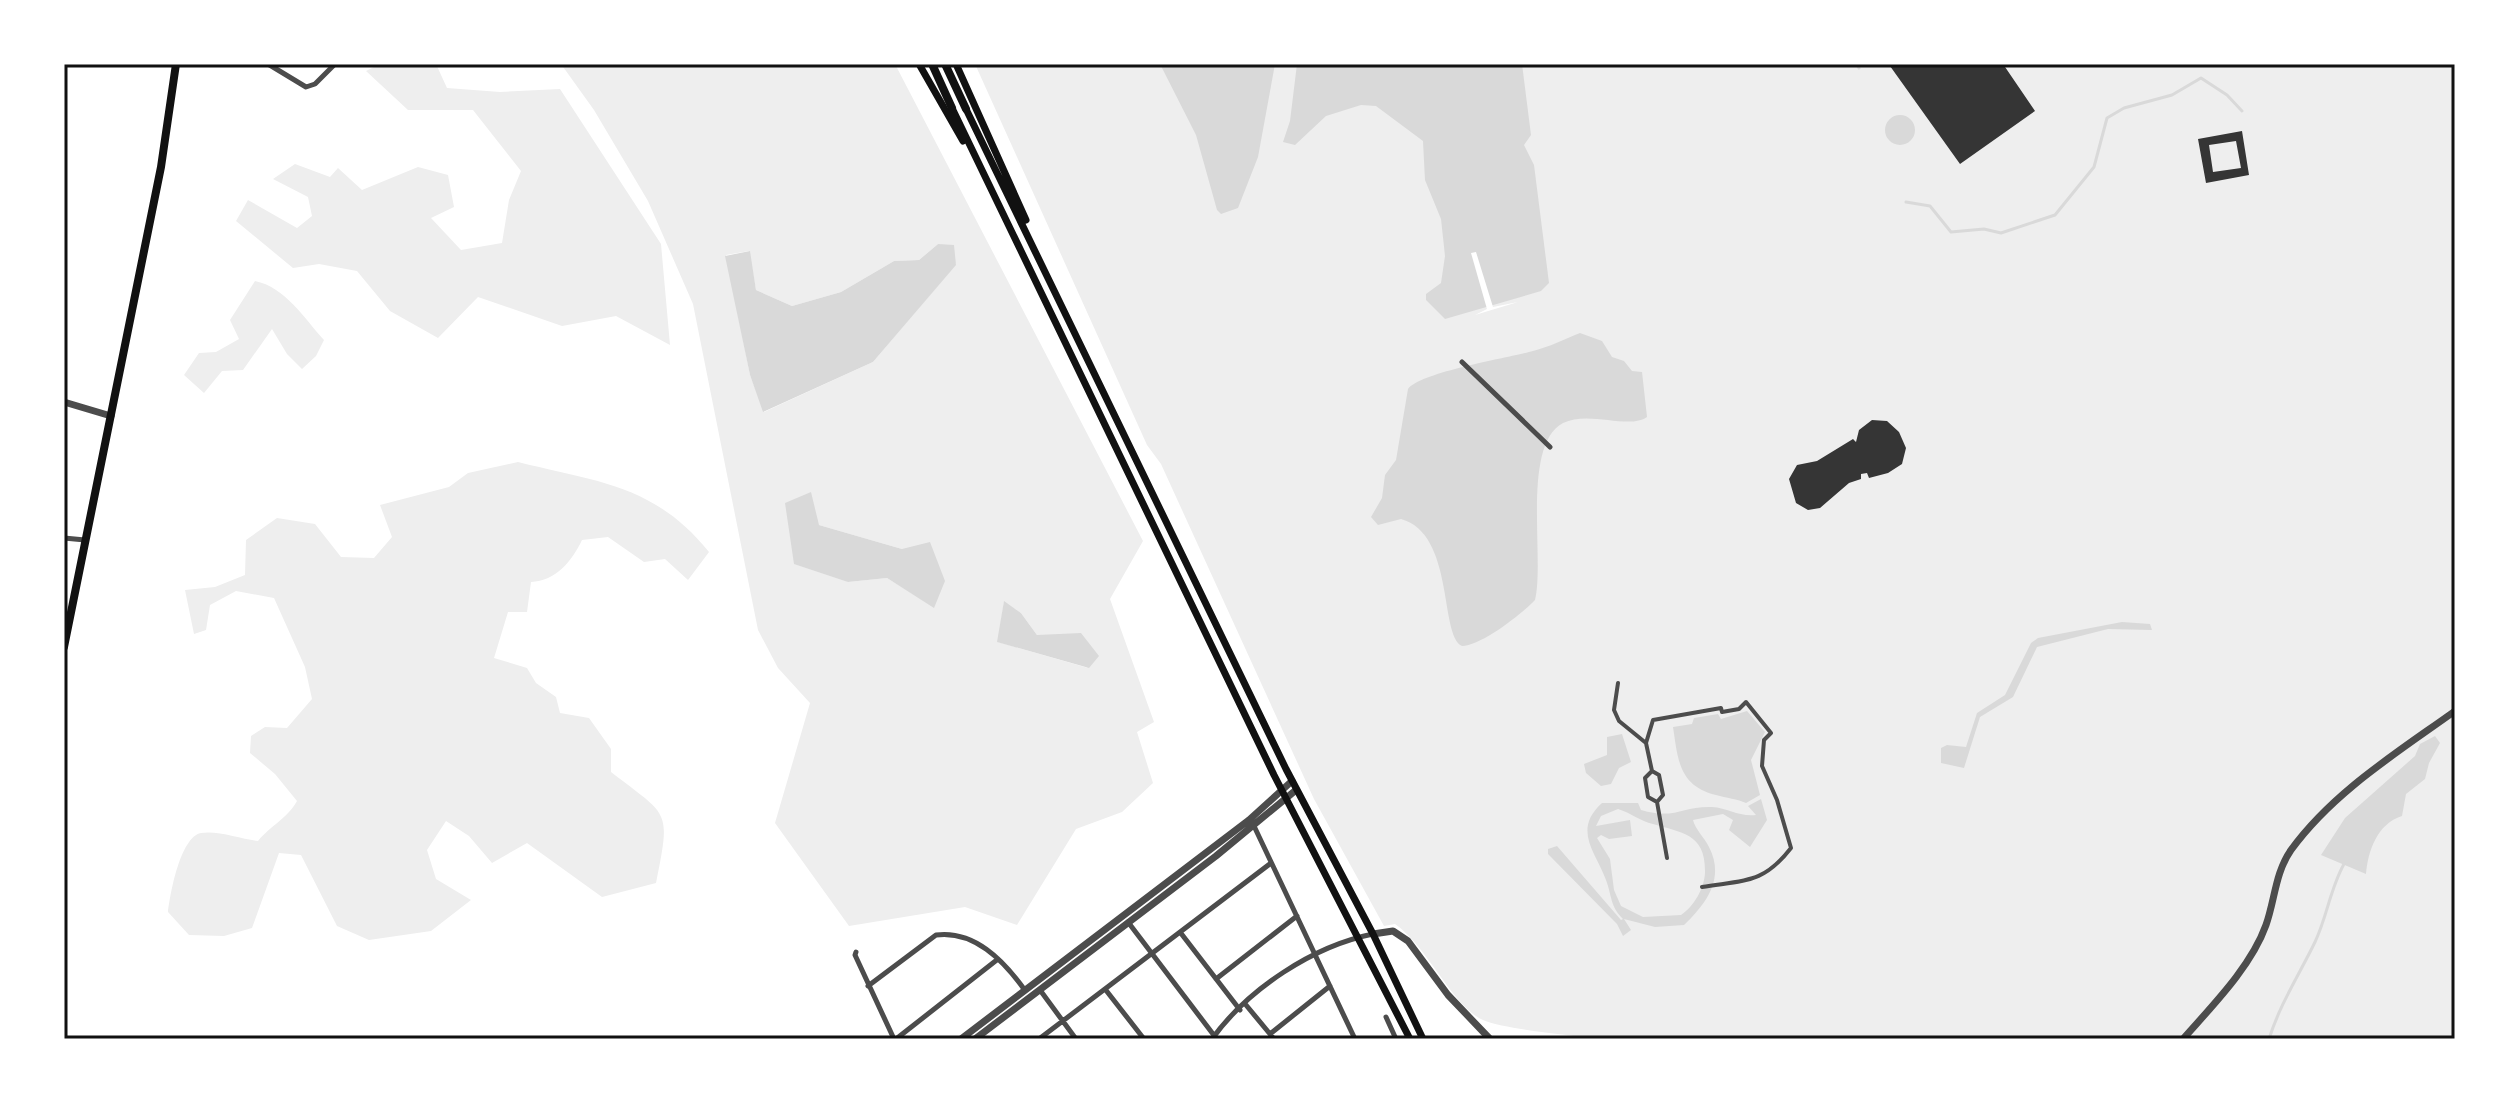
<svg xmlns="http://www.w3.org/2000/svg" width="2519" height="1103" viewBox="0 0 2519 1103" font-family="Manrope,sans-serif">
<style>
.green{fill:#eee;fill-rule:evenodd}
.water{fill:#d9d9d9;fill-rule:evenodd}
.pier{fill:#fff}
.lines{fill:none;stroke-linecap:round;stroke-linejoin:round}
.stream{stroke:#d9d9d9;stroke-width:3}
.building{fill:#353535;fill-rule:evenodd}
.pedestrian{stroke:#4c4c4c;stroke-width:4}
.minor{stroke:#4c4c4c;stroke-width:5}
.tertiary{stroke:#4c4c4c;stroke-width:7}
.secondary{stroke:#111;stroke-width:7}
.primary{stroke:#111;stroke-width:8}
.neatline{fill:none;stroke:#111;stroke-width:3}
</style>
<rect width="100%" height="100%" fill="#fff"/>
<path class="green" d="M380,64h56l11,24 53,4 60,-3 101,155 9,101 -54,-29 -54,10 -84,-29 -40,41 -48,-27 -33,-40 -38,-7 -26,4 -57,-47 12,-21 49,28 15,-12 -4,-19 -35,-18 22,-15 35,13 8,-9 24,22 56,-23 30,8 6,32 -23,11 30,32 41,-7 7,-43 12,-29 -48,-61h-65l-42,-39z
M561,64h334l248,477 -33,58 44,123 -17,10 16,51 -31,29 -46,17 -59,96 -52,-18 -116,19 -74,-103 35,-120 -32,-35 -20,-38 -65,-326 -45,-103 -54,-91zM938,244l18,20 -83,98 -109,50 -14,-37 -24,-120 23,-4 7,39 36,16 49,-14 53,-31 25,-1zM785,503l34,22 83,24 32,58 -47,-29 -39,4zM1004,602l17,11 16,22 51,33 -90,-26z
M975,64h1480v975h-860c-28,-5 -88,-9 -112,-19 -30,-13 -56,-74 -88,-96l-11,2 -70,-127 -153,-335 -14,-19z
M255,281c30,6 49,37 69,59l-8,16 -14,13 -15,-15 -15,-25 -29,41 -21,1 -18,22 -20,-18 15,-22 17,-1 23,-13 -9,-19z
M518,462c79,20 136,22 191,90l-21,28 -23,-21 -21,3 -36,-25 -26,3c-10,21 -26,41 -51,42l-4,30h-19l-14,46 33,10 9,15 20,14 4,16 29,5 22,31v23c58,45 60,36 45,111l-54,14 -75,-54 -35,20 -23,-27 -23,-15 -19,29 9,29 35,21 -40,31 -62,9 -32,-14 -36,-71 -22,-2 -27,75 -28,8 -35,-1 -21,-23c2,-17 12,-75 33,-79 16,-3 41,6 57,8 13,-16 29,-22 39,-40l-22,-27 -25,-21 1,-17 14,-9 22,1 25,-29 -7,-32 -31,-69 -38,-7 -26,14 -4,25 -12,4 -9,-44 30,-3 30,-12 1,-35 31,-22 38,6 26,33 33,1 18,-21 -12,-32 69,-18 19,-14z"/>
<path class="water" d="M1160,64h115l-17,93 -20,51 -17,6 -4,-4 -21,-75z
M1297,64h225l9,71 -7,10 10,20 15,118 -8,8 -96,28 -19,-19v-6l15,-11 4,-27 -4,-37 -16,-39 -2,-39 -47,-35 -15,-1 -35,11 -31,29 -12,-3 7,-21z
M1885 130a15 15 0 1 1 30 0a15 15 0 1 1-30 0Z
M938,244l16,1 2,20 -83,97 -110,50 -13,-37 -25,-119 25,-5 6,39 36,16 49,-14 53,-31 25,-1z
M1580,333l22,8 10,16 12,4 8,10 10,1 5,45c-18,13 -58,-7 -84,6 -42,22 -18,137 -28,177 -13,14 -54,46 -73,46 -23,-11 -7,-112 -61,-127l-23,6 -7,-8 11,-19 3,-23 11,-15 12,-71c13,-17 100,-31 125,-38 16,-4 32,-12 47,-18z
M811,492l8,33 83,24 28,-7 15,39 -11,27 -47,-30 -39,4 -54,-18 -9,-61z
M1004,601l17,12 16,22 44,-2 18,23 -10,12 -92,-26z
M2122,622l28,2 2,6 -44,-1 -71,18 -24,50 -33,20 -16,51 -23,-5v-15l6,-3 19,2 11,-34 28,-18 26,-52 7,-5z
M1747,711l18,21 -14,28 9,35 -14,8c-8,-4 -20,-5 -30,-8 -37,-9 -38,-35 -43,-68l19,-3 2,-6 24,-4 3,5z
M1622,734l9,28 -12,6 -8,16 -10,2 -15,-13 -2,-9 23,-9v-18z
M2435,736l5,7 -11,20 -4,16 -19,15 -4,22c-25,8 -34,35 -36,58l-45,-19 24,-37 70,-62 5,-12z
M1761,799l6,21 -17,27 -21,-17 4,-10 -10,-6 -30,6c2,9 11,17 16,27 16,31 -2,56 -25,78l-29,2 -31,-8 7,11 -8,6 -6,-12 -69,-70v-5l9,-3 64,74 2,-1c-13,-13 -11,-23 -17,-39 -10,-28 -34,-50 -4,-77h36l3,7c34,10 41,-4 71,-3 16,1 27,10 44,8l-8,-9zM1618,809c13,4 22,12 35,15 29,9 53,9 52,49 -1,16 -11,33 -24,42l-38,2 -22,-11 -7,-16 -4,-31 -13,-21 4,-3 8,4 23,-3 -2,-16 -34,6 5,-10z"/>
<path class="pier" d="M1476,252l17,55 25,-5 -43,13 12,-6 -16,-56z"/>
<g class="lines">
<path class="stream" d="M1857,64l2,4
M1906,202l24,4 21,26 33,-3 17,4 54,-18 39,-48 13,-49 17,-10 48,-13 29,-17 26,17 15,16
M2269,1039c11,-35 30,-64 46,-97 12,-25 15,-53 29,-78"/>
</g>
<path class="building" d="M1893,64h110l32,47 -75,53 -70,-98z
M2242,131l7,44 -43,8 -8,-44zM2236,141l5,27 -28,4 -4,-27z
M1872,420l15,1 12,11 7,16 -4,16 -14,9 -19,5 -2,-5 -6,1v5l-12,4 -29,25 -12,2 -12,-7 -7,-24 8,-14 20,-4 36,-22 3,3 3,-12z"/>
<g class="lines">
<path class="pedestrian" d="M1618,683l-4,27 5,11 27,22 6,28 7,4 4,20 -6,7 10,56
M1646,743l7,-23 68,-12 1,4 17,-3 7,-7 25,31 -7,7 -2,26 15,34 14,48c-28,36 -46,32 -89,39
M1652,771l-7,7 3,19 9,5"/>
<path class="minor" d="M268,64l38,23 9,-3 20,-20
M1462,362l88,85
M64,538l21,2
M1254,826l101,213
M1128,922l88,116
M1180,932l60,78
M856,952l-1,3 39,84
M1216,979l81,-63
M868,986l68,-51c38,-5 67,25 88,54
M1105,989l39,50
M1040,990l36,49
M1246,1005l24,29
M1386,1017l10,22
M896,1039l102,-80
M1039,1039l232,-176
M1212,1039c36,-50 101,-93 161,-105
M1274,1039l-4,-5 60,-48"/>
<path class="tertiary" d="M64,402l47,14
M1373,934l20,-3 15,10 40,54 42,44
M961,1039l288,-219 43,-39
M975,1039l241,-183 80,-66
M2183,1039c29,-33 68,-72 83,-114 9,-25 9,-52 25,-75 42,-58 107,-98 164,-139"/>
<path class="secondary" d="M919,64l44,77
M956,64l70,156
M952,108l322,667 136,264
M966,109l320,660 87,165 50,105"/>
<path class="primary" d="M932,64l20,44
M945,64l21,45
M64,647l97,-480 15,-103"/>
</g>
<rect width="2519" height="1103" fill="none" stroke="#ffffff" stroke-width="132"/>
<rect x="66" y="66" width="2387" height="971" class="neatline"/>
</svg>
